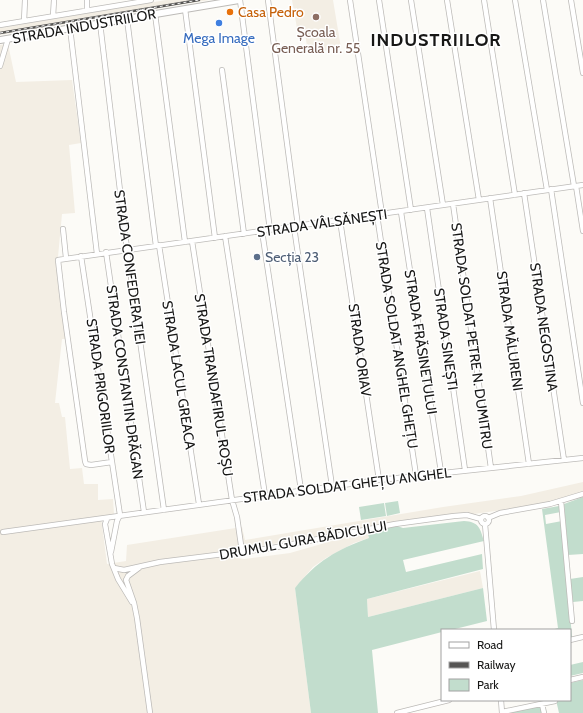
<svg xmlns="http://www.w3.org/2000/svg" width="583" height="713" viewBox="0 0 583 713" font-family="Cabin,sans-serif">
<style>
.built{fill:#f3eee4}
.green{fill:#c2ddcd}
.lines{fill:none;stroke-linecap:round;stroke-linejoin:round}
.street-casing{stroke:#bdbbb8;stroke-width:6}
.secondary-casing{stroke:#bdbbb8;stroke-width:8}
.street{stroke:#fff;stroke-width:4.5}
.secondary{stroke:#fff;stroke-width:6}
.rail-casing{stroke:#565554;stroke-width:2.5}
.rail{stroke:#fff;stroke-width:1;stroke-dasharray:3;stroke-linecap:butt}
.food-dot{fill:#e8710a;stroke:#fff;stroke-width:1.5}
.education-dot{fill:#8d6e63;stroke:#fff;stroke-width:1.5}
.shop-dot{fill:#3f7fe0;stroke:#fff;stroke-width:1.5}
.service-dot{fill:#5c6f8a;stroke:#fff;stroke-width:1.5}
.labels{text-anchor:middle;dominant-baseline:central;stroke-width:3;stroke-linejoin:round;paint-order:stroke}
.food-label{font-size:14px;fill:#c56008;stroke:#fff;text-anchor:start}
.street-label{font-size:14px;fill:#171716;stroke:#fff}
.education-label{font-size:14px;fill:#785e54;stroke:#fff}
.shop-label{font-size:14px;fill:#366cbe;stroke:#fff}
.service-label{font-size:14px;fill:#4e5e75;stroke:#fff;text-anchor:start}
.district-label{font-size:18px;font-weight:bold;letter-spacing:1px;fill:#171716;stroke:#fff}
</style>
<rect width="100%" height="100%" fill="#fcfbf7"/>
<path class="built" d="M166,0h43l-209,35v-7z
M292,0h41l8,48 -33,5 -3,-20 -7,1z
M8,44l8,38 56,-2 9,63 -12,2 6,68 -13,1 -4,43 -2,4 2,21 8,57h-4l-7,64h4l3,14h3l5,52 12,-1 2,16h14v16l15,-1 1,15 -13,3 6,47 19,-3 1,-16 115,-18 3,13 198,-33 78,-11 62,-14v10l-21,8 -24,5 -108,15 -25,1 -173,30 5,7 7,1 46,-6 77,-22 2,7 -15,5 -28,15 -13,9 -18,21 16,125h-311v-668z
M480,571l3,17 -115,29 -1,-18z"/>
<path class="green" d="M583,497v57l-15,1 -4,-51z
M398,501l2,12 -13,3 -2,-13z
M384,503l2,13 -25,4 -2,-13z
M559,506l2,6 -16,3 1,9 16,-3 10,116 -2,1v-8h-19l7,-2 -16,-119z
M464,521c15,1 16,7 20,20l-81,19 3,12 76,-18 1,15 -116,30 1,18 115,-29 4,33 -36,9h-9v2l-70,18 6,63h-67l-16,-125c22,-27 41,-38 74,-50l-2,-7 30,-5 6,2z
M583,577v24l-10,1 -3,-23z
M583,662v11l-13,3v-11z
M583,680v33h-24l-3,-13h14v-17z
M540,705l2,8h-36z"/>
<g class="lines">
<g class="street-casing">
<path id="street" d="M240,0l30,230
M268,0l30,226
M350,0l32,214
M379,0l32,210
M411,0l32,205
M447,0l32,200
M484,0l31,195
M515,0l32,190
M543,0l31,186
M571,0l12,73
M185,9l30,229
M87,10v-10
M155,14l30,228
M53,16l1,-16
M127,19l29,227
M24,21l1,-21
M100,23l27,226 37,261
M0,25l151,-25
M70,28l27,226
M0,66l8,-27
M222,70l22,164
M576,186l7,45
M551,189l32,214
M524,193l40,267
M490,198l39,266
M453,204l38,264
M427,208l38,262
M401,212l40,260
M377,215l39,260
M340,220l39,260
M294,227l38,259
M63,229l3,29
M262,231l39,259
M225,236l40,259
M192,241l40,259 5,17 5,35
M159,245l40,259
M106,252l38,260
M81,256l39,259
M112,462l-21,3 -5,-1 -1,-3 -21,-149 -6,-52 525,-75
M561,501l11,120
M481 520a4 4 0 1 1 8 0a4 4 0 1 1-8 0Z
M488,518l12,-5 50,-9 33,-10
M107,519l-2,5 7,40 6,15 14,23
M485,524l9,106
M3,532l376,-52 204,-22
M111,552l6,-31 3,-6
M114,568l10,2 36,-8 112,-14 123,-24 59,-8 13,-1 14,4
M126,580l8,23 3,15 13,95
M126,580l2,-4 12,-9
M570,640l13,-3
M570,680l13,-3
M501,700l1,13
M542,704l2,9
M502,712l53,-11
M397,713l52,-13"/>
</g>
<g class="secondary-casing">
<path id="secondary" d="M0,40l239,-40"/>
</g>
<use href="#street" class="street"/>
<use href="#secondary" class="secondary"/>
<g class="rail-casing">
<path id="rail" d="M0,33l199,-33"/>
</g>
<use href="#rail" class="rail"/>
</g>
<circle class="food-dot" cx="230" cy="12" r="4"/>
<circle class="education-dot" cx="316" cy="17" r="4"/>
<circle class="shop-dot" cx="219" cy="23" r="4"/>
<circle class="service-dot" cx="257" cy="257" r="4"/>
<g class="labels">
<g class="food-label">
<text x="238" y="12">Casa Pedro</text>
</g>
<g class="street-label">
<text transform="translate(84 26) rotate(-10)">STRADA INDUSTRIILOR</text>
<text transform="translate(322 223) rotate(-8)">STRADA VÂLSĂNEȘTI</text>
<text transform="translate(130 267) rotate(82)">STRADA CONFEDERAȚIEI</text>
<text transform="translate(544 327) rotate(82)">STRADA NEGOSTINA</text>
<text transform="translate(510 331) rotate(82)">STRADA MĂLURENI</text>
<text transform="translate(472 336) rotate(82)">STRADA SOLDAT PETRE N. DUMITRU</text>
<text transform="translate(446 339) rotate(82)">STRADA SINEȘTI</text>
<text transform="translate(421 342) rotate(81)">STRADA FRĂSINETULUI</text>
<text transform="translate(397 345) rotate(81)">STRADA SOLDAT ANGHEL GHEȚU</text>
<text transform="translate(360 350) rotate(82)">STRADA ORIAV</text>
<text transform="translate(179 375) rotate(81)">STRADA LACUL GREACA</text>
<text transform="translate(125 382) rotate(82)">STRADA CONSTANTIN DRĂGAN</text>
<text transform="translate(214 385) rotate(81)">STRADA TRANDAFIRUL ROȘU</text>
<text transform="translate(101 386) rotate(82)">STRADA PRIGORIILOR</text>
<text transform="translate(347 485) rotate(-7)">STRADA SOLDAT GHEȚU ANGHEL</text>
<text transform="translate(303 540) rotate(-10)">DRUMUL GURA BĂDICULUI</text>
</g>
<g class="education-label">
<text x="316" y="32">Școala<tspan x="316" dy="16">Generală nr. 55</tspan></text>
</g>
<g class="shop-label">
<text x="219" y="38">Mega Image</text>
</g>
<g class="service-label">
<text x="265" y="257">Secția 23</text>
</g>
<g class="district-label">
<text x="436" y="40">INDUSTRIILOR</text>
</g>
</g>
<rect x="441" y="629" width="130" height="72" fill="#ffffff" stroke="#a2a2a2"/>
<rect x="449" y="642" width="20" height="6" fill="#ffffff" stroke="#a2a2a2"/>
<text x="477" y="649" font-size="12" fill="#171716">Road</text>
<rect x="449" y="662" width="20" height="6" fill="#565554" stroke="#a2a2a2"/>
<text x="477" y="669" font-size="12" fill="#171716">Railway</text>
<rect x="449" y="679" width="20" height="12" fill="#c2ddcd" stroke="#a2a2a2"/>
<text x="477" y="689" font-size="12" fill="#171716">Park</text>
</svg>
